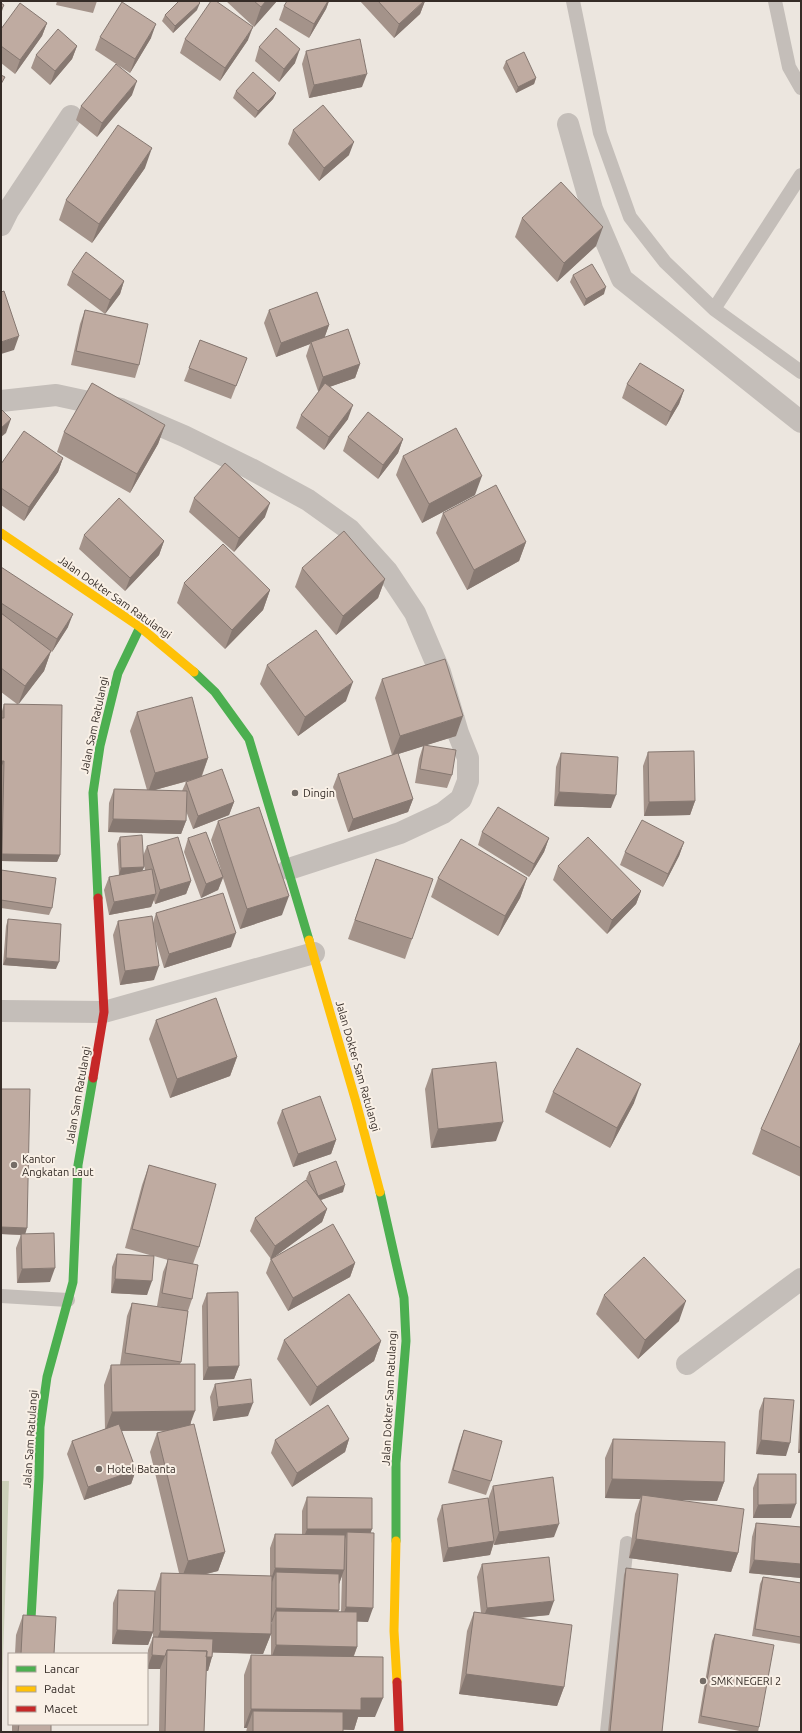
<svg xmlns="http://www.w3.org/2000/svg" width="802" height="1733" viewBox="0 0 802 1733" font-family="Ubuntu,sans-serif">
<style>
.green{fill:#cdd1ba}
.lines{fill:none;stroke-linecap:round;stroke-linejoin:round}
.lane{stroke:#c4beb9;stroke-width:14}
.street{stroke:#c4beb9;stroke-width:22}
.fast{stroke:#4caf50;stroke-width:9}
.slow{stroke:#ffc107;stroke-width:9}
.jam{stroke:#c62828;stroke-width:9}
.wall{fill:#a4938a;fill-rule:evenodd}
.shaded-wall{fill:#867871}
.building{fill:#bfaba1;stroke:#867871}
.poi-dot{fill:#756d67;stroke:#f9f0e6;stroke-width:1.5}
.labels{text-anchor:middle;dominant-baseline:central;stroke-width:4;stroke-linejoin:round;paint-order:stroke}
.street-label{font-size:11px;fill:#352c27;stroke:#f9f0e6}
.poi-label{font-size:11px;fill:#352c27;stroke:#f9f0e6;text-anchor:start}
</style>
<rect width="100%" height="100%" fill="#ece6df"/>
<path class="green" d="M1,1481h8l-8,237z"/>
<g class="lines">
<path class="lane" d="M573,1l27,132 30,84 35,45 49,47 87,63
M775,1l14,66 12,21
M714,309l87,-134
M1,1296l67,4
M607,1732l20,-189"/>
<path class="street" d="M568,124l24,85 30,70 179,143
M1,225l7,-14 63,-95
M1,401l55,-6 65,14 63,27 67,33 57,31 42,30 37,41 28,42 25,59 18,61 10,25v23l-7,18 -18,14 -43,20 -111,36
M1,1011l103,1 210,-59
M687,1364l114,-85"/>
<path class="fast" d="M194,672l21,20 34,47 60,201
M98,898l-5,-105 7,-47 18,-73 22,-46
M380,1192l24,106 2,43 -10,122v78
M31,1619l8,-142 1,-50 7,-50 26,-95 5,-117 15,-87"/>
<path class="slow" d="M1,533l139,94 54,45
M309,940l47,162 24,90
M396,1541l-2,90 3,51"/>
<path class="jam" d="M93,1078l11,-66 -6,-114
M397,1682l2,50"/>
</g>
<path class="wall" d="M57,1h40l-4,12 -37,-8z
M226,1h51l-23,26z
M287,1h42l-3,8 -17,29 -30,-18 5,-14z
M360,1h65l-5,13 -26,24z
M197,10l-24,23 -11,-12 3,-6z
M47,23l-5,13 -27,38 -14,-11v-34z
M100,37l51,1 -21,35 -35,-23z
M185,39l63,1 -28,41 -40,-28z
M77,46l-5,13 -22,26 -19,-17 5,-13z
M259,47l36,16 -16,19 -24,-21z
M306,51l56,36 -53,11 -7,-34z
M506,61l30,17 -2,6 -18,9 -13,-25z
M236,91l40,2 -3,6 -18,19 -22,-20z
M132,95l-35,42 -21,-17 5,-14z
M293,130l56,25 -30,26 -31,-37z
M145,168l-53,75 -33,-23 7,-20z
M522,218l74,28 -39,36 -42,-45z
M72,272l52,9 -4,13 -15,20 -38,-29z
M573,275l31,19 -20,12 -14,-24z
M85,310l54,55 -4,13 -64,-13 9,-41z
M269,310l60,15 -5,13 36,26 -5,14 -26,9 19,32 -24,31 -28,-22 5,-13 19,-25 -2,1 -12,-35 4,-12 -34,13 -12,-34z
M200,340l47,18 -16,41 -47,-18z
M627,384l57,6 -5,14 -13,22 -44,-28z
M165,425l-7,19 -28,49 -73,-41 7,-20z
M348,437l55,2 -5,14 -20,26 -35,-28z
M403,456l72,39 -53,28 -26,-48z
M63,458l-5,14 -34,49 -23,-16v-41z
M194,498l71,19 -31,35 -45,-40z
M443,513l83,29 -7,19 -52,29 -31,-57z
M84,535l80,6 -5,14 -34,36 -46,-42z
M1,567l67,60 -16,25 -1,-1 -7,20 -26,33 42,151 -3,7 -56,-1v-143h1v-7l2,-7h13l-16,-12z
M302,568l83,11 -7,19 -42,37 -41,-48z
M184,583l86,7 -7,20 -38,39 -48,-46z
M267,665l79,36 -48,35 -38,-52z
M382,679l74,57 -30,9 26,30 -5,13 -32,-5 4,-24 4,-13 -25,8 15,45 -5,13 -60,20 -15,-45 5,-13 54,-19 -17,-57z
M137,712l71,46 -6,18 32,26 -5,13 -36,14 -7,-18v10l-5,13 -73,-2 1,-29 5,-14 33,1 -17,-59zM192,780l-6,2 -4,9 -28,-1z
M648,752l47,49 -5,14 -46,1 -1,-50z
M561,753l50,55 -57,-2 2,-39z
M218,821l64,94 -42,14 -17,-51 -5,12 -17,8 -17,-46 4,-14 33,32 -10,-30z
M482,832l67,6 -5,14 -15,25 -51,-32z
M120,837l23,19 4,-10 44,35 -5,13 -31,10 -1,-4 -3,7 -42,8 -5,-25 5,-13 10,-2 -2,-31zM144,865l1,5 -3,1 2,-4z
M684,842l-5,14 -16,31 -43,-22 5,-13z
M376,859l36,80 -7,20 -57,-20z
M558,866l83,25 -5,13 -29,30 -54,-54z
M1,870l51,38 -3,7 -48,-7z
M438,878h89l-7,20 -22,38 -67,-39z
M156,913l75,34 -67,21 -9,-30 -1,42 -34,5 -7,-50 5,-14 35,2z
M8,919l48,50 -53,-4 3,-39z
M156,1020l81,37 -7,19 -60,22 -21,-59z
M801,1041v136l-49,-23 9,-25z
M432,1069l64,72 -65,7 -6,-59z
M1,1089l24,145 25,48 -33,1 -1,-35 5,-13 -20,-1z
M553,1092l81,11 -24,45 -65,-36z
M282,1110l54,30 -5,14 -38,13 -16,-44z
M149,1165l50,82 -6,17 -1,35 -4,12 -7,51 -1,2 11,60 34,128 -7,19 -12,3 64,2v-28l5,-14 27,1v-24l5,-14 64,36 -3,89 -11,-1v26l-3,9 21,61h-17l-4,13 -11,-1v3h-97l1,-4h-3v-53l7,-20h20v-30l1,-3h-1v12l-8,20 -50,-2 -5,19h-2l-2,61h-45l1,-63h-13l1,-19 5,-13v-5l-5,13 -36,-1 1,-41 5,-13 37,1 6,-18h18l-29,-121 7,-19 8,-2h-44l15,39 -5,14 -47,16 -17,-46 5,-13 33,-12 -1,-44 7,-20h9l7,-49 5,-13 35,5 -10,-2 6,-34 5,-12 -14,-4 -7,39 -36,-2 1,-26 5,-13 36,2 -28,-8 17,-63zM342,1576l-1,36h-3l1,-28z
M309,1172l34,20 -22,8 6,9 -5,13 -49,36 82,5 -5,14 -62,34 -22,-38 5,-14 -21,-28 5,-13 52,-37 -1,-2z
M207,1293l32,73 -5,13 -31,1 -1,-74z
M604,1295l75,26 -41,38 -42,-45z
M284,1340l97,1 -7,20 -64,45 -33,-47z
M215,1384l33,32 -35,5 -3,-24z
M764,1398l22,58 -30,-2 3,-43z
M801,1405v48h-3l2,-45z
M464,1430l27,51 -5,14 -38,-12 11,-39z
M349,1439l-4,13 -53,35 -21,-34 4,-13z
M613,1439l111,43 -7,19 -35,-1 56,53 -7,19 -102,-14 6,-44 5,-15 -35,-1v-40z
M758,1474l33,44h-38v-30z
M493,1486l61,51 -60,8v-2l-4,12 -47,7 -6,-43 5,-14 48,9 -2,-15z
M756,1523l45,4v51l-52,-5 3,-36z
M482,1564l67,51 -29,3 44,69 -7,19 -98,-12 8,-63 7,-19 7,1 -4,-36z
M626,1568l36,164h-54l16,-157z
M763,1577l38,6v61l-49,-8 8,-52z
M23,1615l31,39h-39l1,-19z
M715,1634l44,93 -1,5h-13l-47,-9 14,-82z
M12,1724h39v8h-39z"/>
<path class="shaded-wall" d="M266,1h11l-23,26 7,-20z
M328,1h1l-3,8 -17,29 5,-14z
M425,1l-5,13 -26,24 5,-14z
M200,3l-3,7 -24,23 2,-7z
M4,5l-3,9v-4z
M47,23l-5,13 -27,38 5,-14z
M156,24l-5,14 -21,35 5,-14z
M253,27l-5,13 -28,41 5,-13z
M77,46l-5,13 -22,26 5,-14z
M300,49l-5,14 -16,19 5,-13z
M367,74l-5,13 -53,11 5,-13z
M536,78l-2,6 -18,9 2,-6z
M137,81l-5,14 -35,42 5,-14z
M276,93l-3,6 -18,19 3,-7z
M354,142l-5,13 -30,26 5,-13z
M152,148l-7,20 -53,75 7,-19z
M603,227l-7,19 -39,36 7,-19z
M124,281l-4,13 -15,20 5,-14z
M606,287l-2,7 -20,12 2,-7z
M329,325l-5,14 -13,3 -1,2 -34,13 5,-14z
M19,336l-5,14 -13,4v-12z
M360,364l-5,14 -37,13 5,-14z
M684,390l-5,14 -13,22 5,-14z
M353,405l-5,14 -24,31 5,-13z
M11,419l-5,14 -5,4v-9z
M165,425l-7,19 -28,49 7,-19z
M403,439l-5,14 -20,26 5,-14z
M63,458l-5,14 -34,49 5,-14z
M482,476l-7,19 -53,28 7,-19z
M270,503l-5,14 -31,35 5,-14z
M164,541l-5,14 -34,36 5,-13z
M526,542l-7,19 -52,29 7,-20z
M385,579l-7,19 -42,37 7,-19z
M270,590l-7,20 -38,39 7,-19z
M73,614l-5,13 -16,25 5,-13z
M51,651l-7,20 -26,34 7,-19z
M353,682l-7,19 -48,35 7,-19z
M463,716l-7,20 -64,20 8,-20z
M208,758l-7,19 -53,15 7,-19z
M1,761h3l-3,7z
M559,792l57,3 -5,13 -57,-2z
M413,799l-5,13 -60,20 5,-13z
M695,801l-5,14 -46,1 5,-14z
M234,802l-5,13 -36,14 5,-13z
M113,819l73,2 -5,13 -73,-2z
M549,838l-5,14 -15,25 5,-13z
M684,842l-5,14 -16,31 5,-13z
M2,854l58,1 -3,7 -56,-1v-3z
M144,867l-3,7 -22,1 2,-7z
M223,877l-5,13 -17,8 5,-14z
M527,878l-7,20 -22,38 7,-20z
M191,881l-5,13 -31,10 5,-14z
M641,891l-5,13 -29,30 5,-14z
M156,894l-5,13 -42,8 5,-13z
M289,896l-7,19 -42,14 7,-20z
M236,933l-5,14 -67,21 5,-14z
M6,958l53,4 -3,7 -53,-4z
M159,966l-5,14 -34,5 5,-14z
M237,1057l-7,19 -60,22 7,-19z
M641,1084l-7,19 -24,45 7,-20z
M503,1122l-7,19 -65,7 7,-19z
M336,1140l-5,14 -38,13 5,-13z
M345,1185l-2,7 -28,10 3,-6z
M327,1209l-5,13 -52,38 5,-14z
M1,1227l26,1 -2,7 -24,-1z
M355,1263l-5,14 -62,34 5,-13z
M55,1268l-5,14 -33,1 5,-14z
M115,1279l37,2 -5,14 -36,-2z
M686,1301l-7,20 -41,38 7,-19z
M381,1341l-7,20 -64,45 7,-19z
M239,1366l-5,13 -31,1 5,-13z
M253,1403l-5,13 -35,5 5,-14z
M195,1411l-7,19 -83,1 7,-19z
M349,1439l-4,13 -53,35 5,-14z
M761,1440l29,3 -4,13 -30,-2z
M801,1446v7h-3z
M136,1470l-5,14 -47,16 4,-13z
M612,1479l112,3 -7,19 -76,-2 1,-4 -2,4 -35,-1z
M796,1504l-5,14h-38l5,-13z
M559,1524l-5,13 -60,8 5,-13z
M307,1529h65l-5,14 -20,-11 -3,11 -42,-1z
M636,1539l102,14 -7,19 -102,-14z
M494,1541l-4,14 -47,7 5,-14z
M225,1552l-7,19 -37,9 7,-19z
M754,1560l47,4v14l-52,-5z
M275,1568l69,2 -5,14 -63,-12 -4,10h-2z
M554,1601l-5,14 -67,6 5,-13z
M346,1607l27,1 -5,14 -27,-1z
M276,1608l63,2 -5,13 -58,-12 -4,11h-1z
M117,1630l36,2 -5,13 -36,-1z
M160,1631l111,3 -8,20 -110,-3z
M276,1645l81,2 -5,13 -81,-1z
M152,1655l13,1 -5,13h-13z
M167,1656l45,1 -4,14 -41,-1z
M466,1674l98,13 -7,19 -98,-12z
M361,1698h22l-8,19h-17l-4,13 -101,-2v-17l-6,17h-3l7,-19z"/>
<path class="building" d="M179,1h19l2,2 -25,23 -10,-11z
M211,1h5l37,26 -28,41 -40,-29z
M254,1h12l-5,6z
M287,1h41l-14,23 -30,-18z
M378,1h46l-25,23z
M122,2l34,22 -21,35 -35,-22z
M1,3l3,2 -3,5z
M20,3l27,20 -27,37 -19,-14v-17z
M276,28l24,21 -16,20 -25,-22z
M58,29l19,17 -22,25 -19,-16z
M360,39l7,35 -53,11 -8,-34z
M524,52l12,26 -18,9 -12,-26z
M116,64l21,17 -35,42 -21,-17z
M253,72l23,21 -18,18 -22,-20z
M1,75l4,2 -4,7z
M323,105l31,37 -30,26 -31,-38z
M118,125l34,23 -53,76 -33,-24z
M561,182l42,45 -39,36 -42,-45z
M86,252l38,29 -14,19 -38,-28z
M592,264l14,23 -20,12 -13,-24z
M4,291l15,45 -18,6v-50z
M317,292l12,33 -48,18 -12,-33z
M85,310l63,14 -9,41 -63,-14z
M348,329l12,35 -37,13 -12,-35z
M200,340l47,18 -11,28 -47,-18z
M640,363l44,27 -13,22 -44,-28z
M92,383l73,42 -28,49 -73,-42z
M325,383l28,22 -24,32 -28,-22z
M1,409l10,10 -10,9z
M368,412l35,27 -20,26 -35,-28z
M456,428l26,48 -53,28 -26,-48z
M24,431l39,27 -34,49 -28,-19v-24z
M225,463l45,40 -31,35 -45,-40z
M496,485l30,57 -52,28 -31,-57z
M119,498l45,43 -34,37 -46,-43z
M344,531l41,48 -42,37 -41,-48z
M223,544l47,46 -38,40 -48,-47z
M1,567l72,47 -16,25 -56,-36z
M1,613l50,38 -26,35 -24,-18z
M316,630l37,52 -48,35 -38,-52z
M445,659l18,57 -63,20 -18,-57z
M192,697l16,61 -53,15 -18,-61z
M4,704l58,1 -2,150 -58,-1 2,-93h-3v-43h3z
M424,745l32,5 -4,25 -32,-6z
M694,751l1,50 -46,1 -1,-50z
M398,753l15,46 -60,20 -15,-45z
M561,753l57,4 -2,38 -57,-3z
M222,769l12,33 -36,14 -12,-34z
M114,789l73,2 -1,30 -73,-2z
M259,807l30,89 -42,13 -29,-88z
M498,807l51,31 -15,26 -52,-32z
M642,820l42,22 -16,32 -43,-22z
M206,832l17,45 -17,7 -18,-46z
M142,835l2,32 -23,1 -1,-31z
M178,837l13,44 -31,9 -13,-44z
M588,837l53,54 -29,29 -54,-54z
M461,839l66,39 -22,38 -67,-38z
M376,859l57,20 -21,60 -57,-19z
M152,869l4,25 -42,8 -5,-25z
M1,870l55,8 -4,30 -51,-8z
M223,893l13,40 -67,21 -13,-41z
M152,916l7,50 -34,5 -7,-50z
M8,919l53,5 -2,38 -53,-4z
M216,998l21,59 -60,22 -21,-59z
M801,1041v107l-40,-19z
M577,1048l64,36 -24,44 -64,-36z
M496,1062l7,60 -65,7 -6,-60z
M1,1089h29l-3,139 -26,-1z
M320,1096l16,44 -38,14 -16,-44z
M336,1161l9,24 -27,11 -9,-24z
M149,1165l67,19 -17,63 -67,-18z
M306,1180l21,29 -52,37 -20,-28z
M333,1224l22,39 -62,35 -22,-39z
M54,1233l1,35 -33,1 -1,-35z
M117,1254l37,2 -2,25 -37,-2z
M644,1257l42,44 -41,39 -41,-45z
M168,1259l30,6 -6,34 -30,-6z
M238,1292l1,74 -31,1 -1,-74z
M349,1294l32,47 -64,46 -33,-47z
M132,1303l56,8 -7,51 -56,-9z
M195,1364v47l-83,1 -1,-47z
M251,1379l2,24 -35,4 -3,-23z
M764,1398l30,2 -4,43 -29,-3z
M328,1405l21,34 -52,34 -22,-33z
M119,1424l17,46 -48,17 -16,-46z
M194,1424l31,128 -37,9 -31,-128z
M464,1430l38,11 -11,40 -38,-11z
M613,1439l112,3 -1,40 -112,-3z
M758,1474h38v30l-38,1z
M553,1477l6,47 -60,8 -6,-46z
M642,1495l102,14 -6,44 -102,-14z
M307,1497l65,1v31h-65z
M488,1498l6,43 -46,7 -6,-43z
M756,1523l45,4v37l-47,-4z
M347,1532l27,1 -1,75 -27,-1z
M275,1534l70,1 -1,35 -69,-2z
M549,1557l5,44 -67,7 -5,-44z
M626,1568l52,6 -16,158h-52z
M276,1572l63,2v36l-63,-2z
M161,1573l111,3 -1,58 -111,-3z
M763,1577l38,6v54l-46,-8z
M118,1590l37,1 -2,41 -36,-2z
M276,1611l81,1v35l-81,-2z
M474,1612l98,13 -8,62 -98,-13z
M23,1615l33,2 -2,37h-33z
M715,1634l59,11 -15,82 -58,-11z
M153,1637l60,2 -1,18h-6l1,-6 -40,-1 -2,6 -13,-1z
M167,1650l40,1 -3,81h-39z
M251,1655l132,2v41h-22v12l-110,-1z
M253,1711l90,1v20h-90z
M19,1724h32v8h-33z"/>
<g class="poi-dot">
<circle cx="295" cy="793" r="4"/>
<circle cx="14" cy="1165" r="4"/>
<circle cx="99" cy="1469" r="4"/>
<circle cx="703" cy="1681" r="4"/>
</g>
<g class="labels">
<g class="street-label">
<text transform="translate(115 597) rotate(35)">Jalan Dokter Sam Ratulangi</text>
<text transform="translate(94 725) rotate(-78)">Jalan Sam Ratulangi</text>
<text transform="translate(358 1066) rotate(74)">Jalan Dokter Sam Ratulangi</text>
<text transform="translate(78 1095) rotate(-80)">Jalan Sam Ratulangi</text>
<text transform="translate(389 1398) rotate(-87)">Jalan Dokter Sam Ratulangi</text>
<text transform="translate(30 1439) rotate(-86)">Jalan Sam Ratulangi</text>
</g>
<g class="poi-label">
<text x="303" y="793">Dingin</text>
<text x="22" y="1159">Kantor<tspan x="22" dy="13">Angkatan Laut</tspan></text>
<text x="107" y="1469">Hotel Batanta</text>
<text x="711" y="1681">SMK NEGERI 2</text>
</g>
</g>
<rect width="802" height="1733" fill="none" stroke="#352c27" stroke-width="4"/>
<rect x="8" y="1653" width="140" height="72" fill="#f9f0e6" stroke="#aba29a"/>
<rect x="16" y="1666" width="20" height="6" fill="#4caf50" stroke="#aba29a"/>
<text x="44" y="1673" font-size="12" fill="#352c27">Lancar</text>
<rect x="16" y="1686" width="20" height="6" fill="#ffc107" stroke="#aba29a"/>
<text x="44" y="1693" font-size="12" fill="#352c27">Padat</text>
<rect x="16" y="1706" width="20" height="6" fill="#c62828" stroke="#aba29a"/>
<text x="44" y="1713" font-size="12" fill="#352c27">Macet</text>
</svg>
